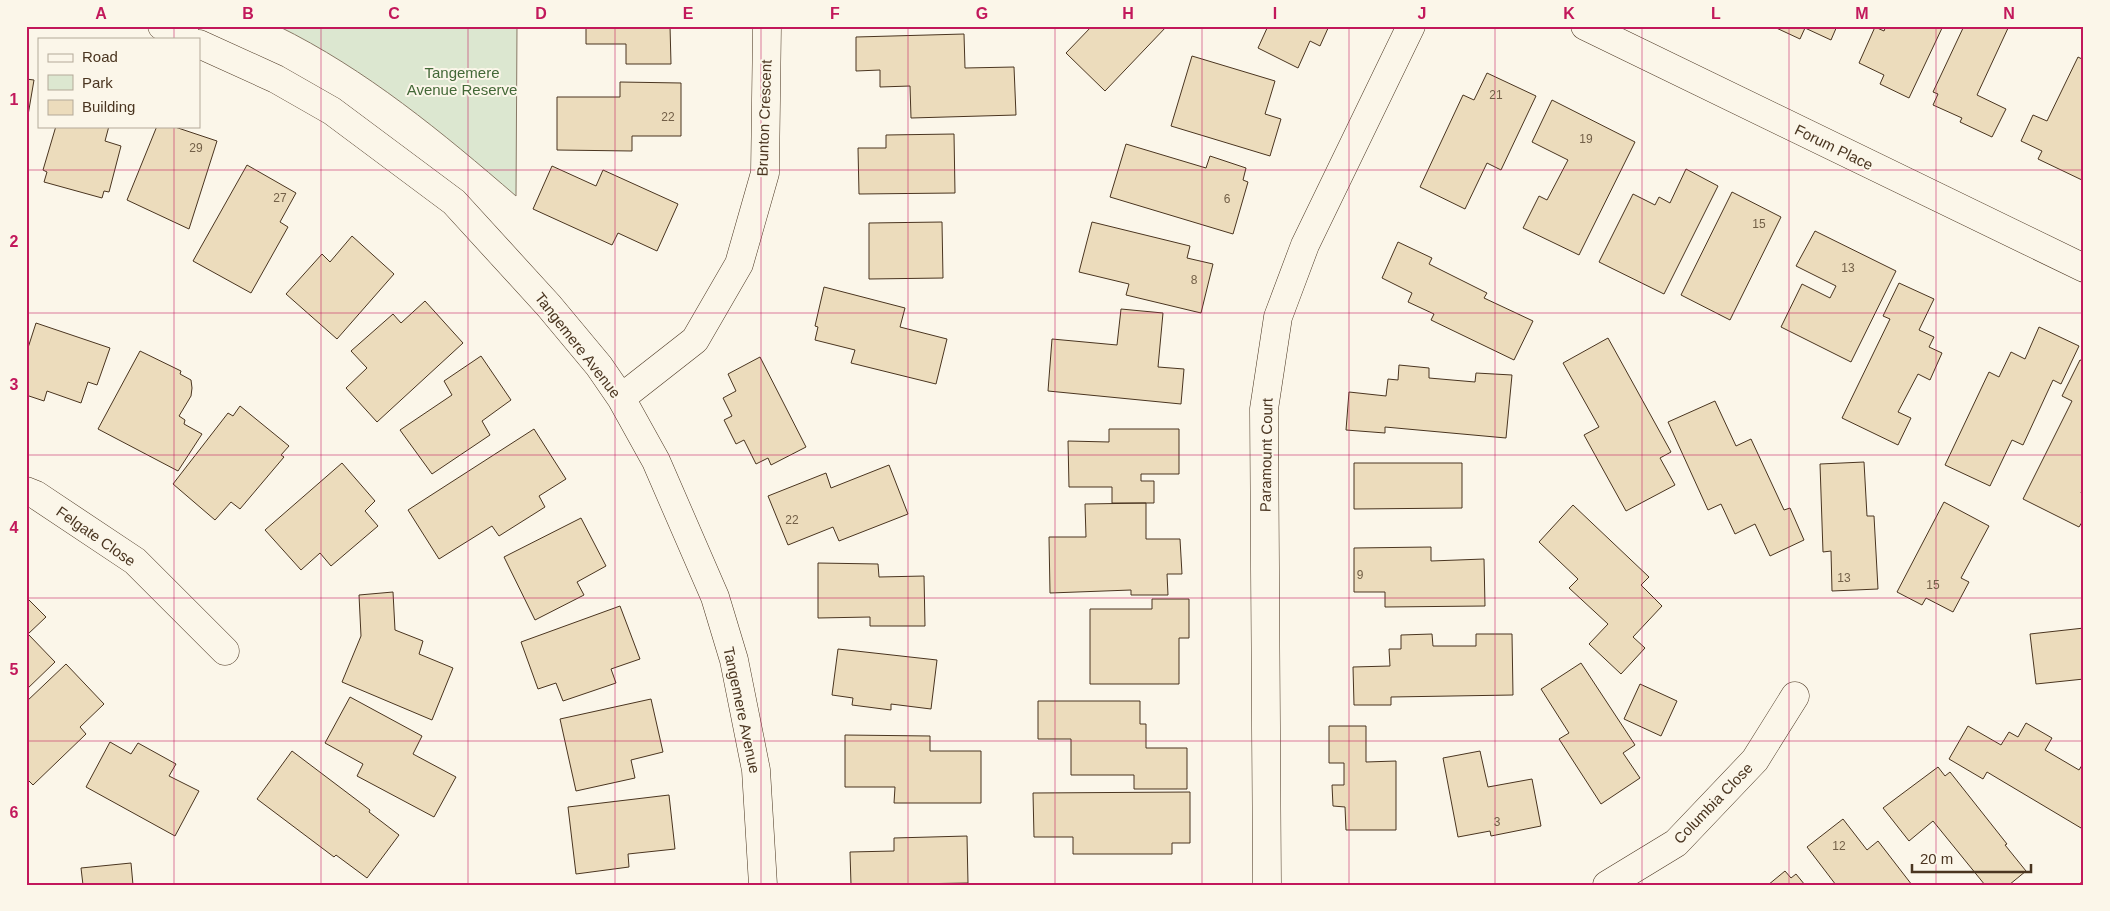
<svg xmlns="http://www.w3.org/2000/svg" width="2110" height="911" viewBox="0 0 2110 911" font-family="Helvetica,sans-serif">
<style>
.green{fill:#dce7d0;stroke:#887966}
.building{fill:#ecdcbc;stroke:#4a3520}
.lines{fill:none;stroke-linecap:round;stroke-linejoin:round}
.minor-casing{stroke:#4a3520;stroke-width:29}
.minor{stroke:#fbf6e9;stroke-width:28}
.power{stroke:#c62828;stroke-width:1;stroke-dasharray:18 4 2.5 4;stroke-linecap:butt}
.grid{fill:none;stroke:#c2185b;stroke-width:1;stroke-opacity:0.55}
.labels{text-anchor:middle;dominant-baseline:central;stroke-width:4;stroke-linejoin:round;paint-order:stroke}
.number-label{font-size:12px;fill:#725f47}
.park-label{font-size:15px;fill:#436837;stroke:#fbf6e9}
.street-label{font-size:15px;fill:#4a3520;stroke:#fbf6e9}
.neatline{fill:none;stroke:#c2185b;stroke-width:2}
.grid-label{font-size:16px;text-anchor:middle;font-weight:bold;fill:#c2185b}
</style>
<rect width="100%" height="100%" fill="#fbf6e9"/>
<path class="green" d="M278,26h239l-1,170c-73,-63 -150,-127 -238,-170z"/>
<path class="building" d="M586,26h84l1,38h-45v-20h-40z
M1092,26h75l-62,65 -39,-38z
M1268,26h61l-9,20 -10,-5 -12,27 -40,-20z
M1772,26h65l-6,14 -26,-12 -5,11z
M1886,26h57l-34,72 -29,-14 4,-9 -25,-12 16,-36 9,4z
M1964,26h45l-32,69 29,14 -14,28 -32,-15 2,-4 -29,-13 5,-11 -5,-2z
M964,34l1,34 49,-1 2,48 -105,3 -1,-32 -30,1v-17l-24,1v-34z
M1192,56l83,25 -10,33 16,5 -11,37 -99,-30z
M2078,57l6,3v116l-2,4 -44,-21 4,-8 -21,-10 12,-26 14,6z
M1487,73l49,23 -35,74 -14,-7 -22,46 -45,-22 43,-92 11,5z
M26,79l8,1 -8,47z
M620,82l61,1v53h-49v15l-75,-1v-53h63z
M1552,100l83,42 -56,113 -56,-27 16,-32 8,4 21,-40 -36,-18z
M56,126h53l-4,15 16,5 -12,46 -5,-1 -2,7 -58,-16 3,-10 -4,-2z
M157,126h15l45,15 -28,88 -62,-29z
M954,134l1,59 -96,1 -1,-46h28v-13z
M1126,144l80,24 4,-12 36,12 -3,12 5,2 -15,52 -123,-37z
M247,165l49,28 -16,29 8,5 -37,66 -58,-32z
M552,166l44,20 7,-16 75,34 -21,47 -39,-18 -6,12 -79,-36z
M1686,169l32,17 -54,108 -65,-32 34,-68 22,11 4,-8 11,6z
M1732,192l49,25 -51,103 -49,-25z
M942,222l1,56 -74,1v-56z
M1092,222l98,24 -3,12 26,6 -12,49 -75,-18 3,-11 -50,-12z
M1815,231l81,40 -45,91 -70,-35 21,-43 28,14 6,-12 -40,-20z
M352,236l42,38 -57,65 -51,-45 36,-40 8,8z
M1398,242l34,16 -3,6 58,29 -3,5 49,23 -19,39 -83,-40 3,-6 -26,-12 4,-9 -30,-15z
M1899,283l35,16 -15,31 15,7 -5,10 13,6 -12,27 -12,-6 -20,38 13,6 -13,27 -56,-27 48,-99 -7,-3z
M824,287l81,21 -5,19 47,12 -11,45 -85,-21 4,-13 -40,-10 3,-13 -3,-1z
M425,301l38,42 -86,79 -31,-34 21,-20 -16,-17 42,-37 8,9z
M1121,309l42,4 -5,54 26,2 -3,35 -133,-13 4,-52 65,6z
M36,323l74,25 -13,37 -9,-3 -7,21 -34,-12 -3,10 -18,-6v-41z
M2039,327l40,19 -18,38 -8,-4 -30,65 -11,-5 -22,46 -45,-21 44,-93 10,5 12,-25 14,7z
M1608,338l63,114 -11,6 15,27 -49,26 -42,-76 15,-8 -36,-64z
M140,351l41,20 -1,3 11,6 1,8 -1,8 -12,20 6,4 -1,4 18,10 -24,37 -80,-42z
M481,356l30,44 -29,21 8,14 -58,39 -32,-44 52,-35 -8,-14z
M760,357l46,90 -35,18 -3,-7 -12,6 -12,-24 -8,4 -12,-24 8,-4 -9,-18 13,-7 -8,-17z
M2080,360l4,1v125l-3,7 3,1v25l-5,8 -56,-28 49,-98 -10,-5z
M1399,365l30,3v10l46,4 1,-9 36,2 -6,63 -121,-11v6l-39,-3 3,-38 37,4 2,-17 10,1z
M1715,401l21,45 15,-7 33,71 6,-2 14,32 -34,16 -15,-32 -20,10 -14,-30 -13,6 -40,-88z
M240,406l49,40 -8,9 3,2 -44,52 -9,-7 -16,18 -42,-36 55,-71 5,3z
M534,429l32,50 -27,17 6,11 -46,29 -7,-10 -53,33 -31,-49z
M1109,429h70v45h-38v7h13v22h-42v-16h-43l-1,-46 41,1z
M1864,462l3,54h7l4,73 -46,2 -1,-40 -8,1 -3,-88z
M342,463l33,38 -10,10 13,15 -47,40 -11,-13 -19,17 -36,-40z
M1354,463h108v45l-108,1z
M889,465l19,49 -69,27 -6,-14 -45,18 -20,-49 58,-23 5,15z
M1944,502l45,24 -28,52 8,4 -16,30 -27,-14 -4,7 -25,-13z
M1146,503v36h34l2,35h-15l1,21h-37v-5l-81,3 -1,-56h37l-1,-33z
M1573,505l76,72 -8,8 21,21 -29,31 12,11 -24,26 -32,-30 19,-20 -39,-36 9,-9 -39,-37z
M581,518l25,48 -29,16 7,13 -49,25 -31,-63z
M1431,547v14l53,-2 1,47 -100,1v-15h-31v-44z
M818,563l60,1 1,13 45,-1 1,50h-55v-9l-52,1z
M393,592l2,38 28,11 -4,13 34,14 -21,52 -90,-38 19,-46 -2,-41z
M26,597l20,20 -18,17 27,28 -29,28z
M1152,599h37v39h-10v46h-89v-75h62z
M620,606l20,53 -29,10 5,14 -53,18 -7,-18 -18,6 -17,-47z
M2084,628v51l-48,5 -6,-50z
M1432,634l1,12h43v-12h36l1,61 -122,2v8h-37l-1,-38 37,-1 -1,-17h12v-14z
M838,649l99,11 -6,49 -40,-5v6l-39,-5 1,-7 -21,-3z
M1581,663l54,82 -12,8 17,25 -39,26 -42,-65 10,-6 -28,-44z
M66,664l38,40 -24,23 6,7 -53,51 -7,-7v-76z
M1640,684l37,17 -16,35 -37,-17z
M350,697l72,39 -9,18 43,23 -22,40 -77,-41 6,-12 -38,-21z
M651,699l12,53 -32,8 4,18 -59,13 -16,-72z
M1038,701h102v23h6v24h41v41h-53v-14h-63v-36h-33z
M2026,723l26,15 -7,12 34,20 5,-8v61l-3,5 -94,-56 -4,7 -34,-20 19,-33 33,19 8,-13 9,5z
M1329,726h37v36l30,-1v69h-50l-1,-23 -12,-1 -1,-21h12v-22h-15z
M845,735l85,1v15h51v52h-87l1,-16h-50z
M110,742l21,12 7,-11 38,21 -7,12 30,15 -24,45 -89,-49z
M292,751l78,59 -1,2 30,23 -32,43 -31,-23 -2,2 -77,-58z
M1480,751l8,36 44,-8 9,47 -50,10 -1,-5 -32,6 -15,-79z
M1938,767l7,9 5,-4 57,72 -2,1 21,26 -17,14h-24l-52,-64 -24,20 -26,-33z
M1190,792v51h-18v11h-99v-17h-39l-1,-44z
M669,795l6,54 -47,5 1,13 -53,7 -8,-67z
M1843,819l24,31 11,-9 34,44h-76l-29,-38z
M967,836l1,47 -117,2 -1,-33 44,-1v-13z
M131,863l2,22h-50l-2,-17z
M1785,871l6,7 5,-4 9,11h-37z"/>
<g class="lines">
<g class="minor-casing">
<path id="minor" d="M162,26l26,13
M1585,26l499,242
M199,44l77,35 56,32 122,91 95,104 50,60 22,32 35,63 59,136 19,63 22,110 7,115
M621,398l74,-58 44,-76 26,-91 2,-147
M26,491l10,4 99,66 90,90
M1267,885l-3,-476 14,-92 27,-72 106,-219
M1607,885l69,-42 79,-83 40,-64"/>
</g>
<use href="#minor" class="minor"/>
<path class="power" d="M2078,885l6,-5"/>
</g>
<path class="grid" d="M174,26v13M321,26v859M468,26v859M615,26v859M761,26v859M908,26v859M1055,26v859M1202,26v859M1349,26v859M1495,26v859M1642,26v859M1789,26v859M1936,26v859M174,126v759M26,170h2058M26,313h2058M26,455h2058M26,598h2058M26,741h2058"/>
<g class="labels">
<g class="number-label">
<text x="1496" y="95">21</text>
<text x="668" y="117">22</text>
<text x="1586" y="139">19</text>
<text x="196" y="148">29</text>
<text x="280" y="198">27</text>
<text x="1227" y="199">6</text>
<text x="1759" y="224">15</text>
<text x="1848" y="268">13</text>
<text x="1194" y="280">8</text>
<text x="792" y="520">22</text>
<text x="1360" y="575">9</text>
<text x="1844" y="578">13</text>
<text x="1933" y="585">15</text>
<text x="1497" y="822">3</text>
<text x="1839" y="846">12</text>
</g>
<g class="park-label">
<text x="462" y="72">Tangemere<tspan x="462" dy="17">Avenue Reserve</tspan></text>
</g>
<g class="street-label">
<text transform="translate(764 118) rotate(-88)">Brunton Crescent</text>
<text transform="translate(1834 147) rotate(26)">Forum Place</text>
<text transform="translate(578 345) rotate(52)">Tangemere Avenue</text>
<text transform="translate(1266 455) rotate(-89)">Paramount Court</text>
<text transform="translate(96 536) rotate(35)">Felgate Close</text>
<text transform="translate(742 710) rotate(78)">Tangemere Avenue</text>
<text transform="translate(1713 803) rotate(-46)">Columbia Close</text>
</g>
</g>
<rect width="2110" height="911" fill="none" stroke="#fbf6e9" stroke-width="55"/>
<rect x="38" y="38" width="162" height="90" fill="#fbf6e9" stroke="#b4a999"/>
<rect x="48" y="54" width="25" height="8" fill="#fbf6e9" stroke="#b4a999"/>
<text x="82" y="62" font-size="15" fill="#4a3520">Road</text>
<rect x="48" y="75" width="25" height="15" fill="#dce7d0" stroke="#b4a999"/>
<text x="82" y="88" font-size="15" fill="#4a3520">Park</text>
<rect x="48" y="100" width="25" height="15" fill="#ecdcbc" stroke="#b4a999"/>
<text x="82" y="112" font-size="15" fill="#4a3520">Building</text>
<path d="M1912 864v8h119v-8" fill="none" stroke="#4a3520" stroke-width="2.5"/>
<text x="1920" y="864" font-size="15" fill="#4a3520" stroke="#fbf6e9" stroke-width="4" paint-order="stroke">20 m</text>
<rect x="28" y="28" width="2054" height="856" class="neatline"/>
<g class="grid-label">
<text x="101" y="19">A</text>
<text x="248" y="19">B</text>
<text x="394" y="19">C</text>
<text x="541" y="19">D</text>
<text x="688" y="19">E</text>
<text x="835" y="19">F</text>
<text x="982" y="19">G</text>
<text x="1128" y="19">H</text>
<text x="1275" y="19">I</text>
<text x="1422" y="19">J</text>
<text x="1569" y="19">K</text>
<text x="1716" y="19">L</text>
<text x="1862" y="19">M</text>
<text x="2009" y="19">N</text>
<text x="14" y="105">1</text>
<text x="14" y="247">2</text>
<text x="14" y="390">3</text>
<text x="14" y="533">4</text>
<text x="14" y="675">5</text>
<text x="14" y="818">6</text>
</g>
</svg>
